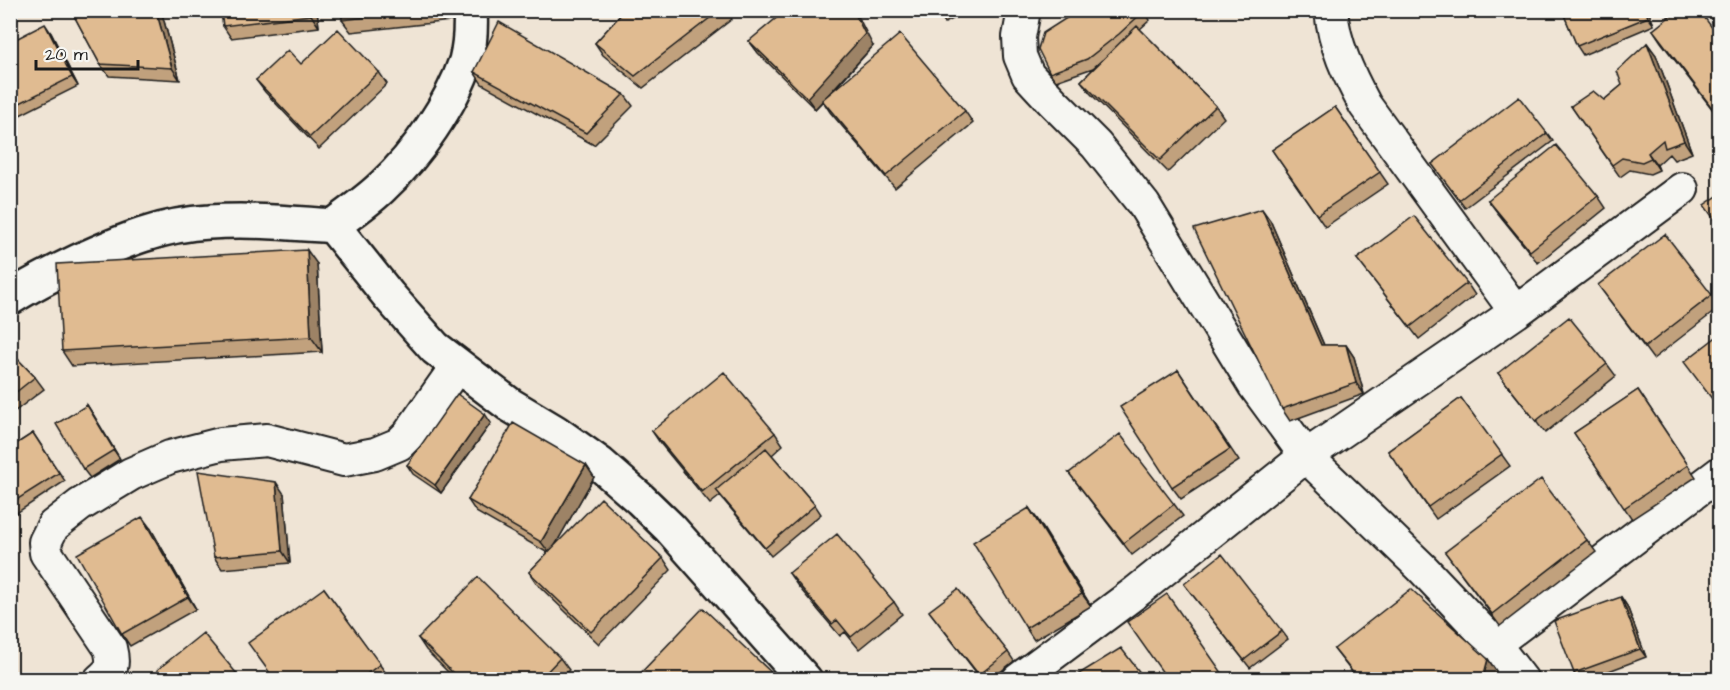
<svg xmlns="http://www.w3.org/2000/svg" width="1730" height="690" viewBox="0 0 1730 690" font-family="'Architects Daughter',sans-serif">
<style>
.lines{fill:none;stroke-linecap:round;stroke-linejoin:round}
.street-casing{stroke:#1c1c1c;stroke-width:36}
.secondary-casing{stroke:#1c1c1c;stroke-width:38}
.street{stroke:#f6f6f2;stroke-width:32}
.secondary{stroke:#f6f6f2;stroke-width:33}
.wall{fill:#c1a17d;stroke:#1c1c1c;stroke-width:1.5}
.shaded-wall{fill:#9d8366;stroke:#1c1c1c;stroke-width:1.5}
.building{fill:#e0bb91;stroke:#1c1c1c;stroke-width:1.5}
</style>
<rect width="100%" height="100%" fill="#efe4d5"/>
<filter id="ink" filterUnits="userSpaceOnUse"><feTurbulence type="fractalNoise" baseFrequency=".0167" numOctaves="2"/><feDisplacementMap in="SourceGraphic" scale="12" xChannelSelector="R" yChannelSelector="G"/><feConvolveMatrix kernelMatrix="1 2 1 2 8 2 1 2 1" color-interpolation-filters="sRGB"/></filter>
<g filter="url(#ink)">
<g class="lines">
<g class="street-casing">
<path id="street" d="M1024,10l-5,27 1,19 8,19 24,26 44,44 48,60 110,180 52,71 116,112 72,76 28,36
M1331,10c3,35 18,65 34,95l151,207
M1494,644l226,-171
M100,680c13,-11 14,-16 10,-32l-64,-95 -1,-11 8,-16 27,-21 51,-31 39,-17 51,-13 46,-4 77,20 31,-6 24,-10 10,-10 48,-68
M1018,680l118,-88 170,-136 210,-144 166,-123"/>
</g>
<g class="secondary-casing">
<path id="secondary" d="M333,226l56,70 46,52 75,57 45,27 45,32 40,35 30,29 135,152
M10,298c22,-14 46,-26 69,-37 41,-19 84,-37 130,-39 41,-3 83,1 124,4 16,-13 35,-25 50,-40 33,-30 69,-83 83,-125 4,-16 5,-35 4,-51"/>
</g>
<use href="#street" class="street"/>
<use href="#secondary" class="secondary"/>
</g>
<path class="wall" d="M71,10h90l19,70 -71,-4 -9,-12z
M221,10h96l2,17 -88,11 -8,-12z
M342,10h108l1,11 -100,11 -9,-12z
M625,10h101l6,9 -89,69 -40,-33 -8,-12z
M937,10h34l-26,13z
M1144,10l6,10 -10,9 76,77 8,12 -56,54 -78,-79 -9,-12 21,-21 -9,8 -37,13 -6,-8z
M1562,10h86l6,15 -71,30 -6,-9z
M1664,10h10l-6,6z
M1653,30l66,7v81l-58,-76z
M51,33l27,53 -68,34v-78z
M749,41l124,5 -41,46 133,19 8,12 -78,65 -65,-76 -7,-11 -8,8 -57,-56z
M1647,43l9,12 36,98 -18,7 -5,-6 -12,11 2,5 -9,4 -20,-4 -10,7 -49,-71 33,-6 18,-15z
M301,64l78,8 8,12 -68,65 -54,-57 -9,-12z
M474,72l150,22 9,12 -39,39 -112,-61z
M1335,107l53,77 -63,43 -53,-77z
M1547,133l6,8 -88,67 -33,-44z
M1598,196l8,12 -68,55 -41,-51 -9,-12z
M1270,220l54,125h22l8,12 10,37 -74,27 -8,-12z
M1357,259l110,24 8,12 -56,44z
M317,264l5,88 -250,14 -10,-15z
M1598,285l114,10 7,11v2l-66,51z
M10,351l25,26 9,12 -34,26z
M1607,364l9,12 -71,57 -47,-60z
M1178,370l61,91 -58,38 -9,-12z
M1638,390l58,87 -64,42 -58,-86z
M1461,398l49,68 -74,53 -48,-68z
M87,405l33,54 -30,19 -7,-9z
M491,423l-50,70 -28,-19 -6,-9z
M652,431l123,2 8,12 -11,10 43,50 6,9 -50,42 -51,-60 -10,8 -50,-61z
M33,433l32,48 -53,35 -2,-3v-65z
M586,465l8,12 -40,70 109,11 8,12 -72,74 -62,-60 -8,-12 19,-19 -72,-41 -8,-12z
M1069,473l105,31 9,12 -51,39z
M284,494l6,69 -68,6 -8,-12z
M1029,508l62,98 -57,34 -8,-12z
M151,529l45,80 -66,37 -8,-12z
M1587,540l9,12 -96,74 -55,-74z
M789,573l105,29 8,12 -43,35 -14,-17 -5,4 -43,-51z
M1184,584l98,47 6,8 -38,29z
M324,588l64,88 -4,4h-109z
M1621,597l6,9 19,51 -61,23h-7l-4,-7z
M929,611l79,41 6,9 -24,19h-8z
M418,638l142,20 9,12 -10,10h-103l-30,-30z
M1334,649l154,10 8,12 -2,9h-136z
M1141,674l4,6h-76z"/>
<path class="shaded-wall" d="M156,10h5l19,70 -8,-12z
M310,10h7l2,17 -8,-12z
M444,10h6l1,11z
M853,10h2l18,36 -58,63 -8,-11z
M1645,10h3l6,15 -6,-8z
M45,24l6,9 27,53 -6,-9z
M1647,43l9,12 36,98 -8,-12z
M1648,153l9,12 2,5 -8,-12z
M1262,209l8,11 59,137 -8,-12z
M307,250l10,14 5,88 -11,-15z
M1346,345l8,12 10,37 -8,-11z
M87,405l6,9 27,45 -6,-9z
M485,414l6,9 -50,70 -6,-8z
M586,465l8,12 -44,77 -9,-12z
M276,482l8,12 6,69 -8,-12z
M1029,508l9,12 53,86 -9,-12z
M142,517l9,12 45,80 -8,-12z
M1621,597l6,9 19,51 -6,-8z
M1488,659l8,12 -2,9h-9l-2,-2z"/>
<path class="building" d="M71,10h85l16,58 -72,-4z
M221,10h89l1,5 -88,11z
M342,10h87l-87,10z
M625,10h95l-85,66 -40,-33z
M786,10h67l12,24 -58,64 -58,-57z
M937,10h10l-8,4z
M1079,10l65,1 -25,23 -32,25 -37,14 -12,-24 5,-16z
M1562,10h83l3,7 -71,29z
M1678,10h21l20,27v80l-66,-87z
M1708,10h11v16z
M499,22l125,72 -38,39 -112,-61z
M45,24l27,53 -62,31v-66z
M1137,26l79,80 -56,54 -79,-79z
M338,29l41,43 -69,65 -54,-57 32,-30 13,14z
M900,34l65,77 -79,65 -64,-76z
M1647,43l37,98 -19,7 -2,-8 -15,13 3,5 -9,4 -20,-4 -10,7 -41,-59 22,-15 11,9 18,-15 -5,-14z
M1519,97l28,36 -88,67 -27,-36z
M1335,107l45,65 -63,43 -45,-65z
M1556,145l42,51 -68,55 -42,-51z
M1719,195v31l-15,-21z
M1262,209l59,136h25l10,38 -74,26 -88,-180z
M1414,216l53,67 -57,44 -53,-68z
M1665,234l47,61 -67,52 -47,-62z
M307,250l4,87 -249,14 -5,-87z
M1569,317l38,47 -71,57 -38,-48z
M1719,335v73l-35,-46z
M10,351l25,26 -25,20z
M1178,370l52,79 -58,38 -52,-80z
M724,372l51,61 -73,59 -50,-61z
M1638,390l50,75 -64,43 -50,-75z
M457,394l28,20 -50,71 -28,-20z
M1461,398l41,56 -74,53 -40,-56z
M87,405l27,45 -31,19 -27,-45z
M513,423l73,42 -45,77 -73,-42z
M33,433l26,40 -49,31v-56z
M1120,434l54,70 -50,39 -55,-70z
M766,448l49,57 -50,43 -49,-58z
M198,471l78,11 6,69 -68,6z
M1541,479l46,61 -95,74 -47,-62z
M601,498l62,60 -72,74 -62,-60z
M1029,508l53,86 -56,34 -53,-86z
M142,517l46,80 -66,37 -45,-80z
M837,534l57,68 -43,35 -14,-17 -5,4 -43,-51z
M1222,554l60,77 -38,29 -60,-76z
M478,577l82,81 -21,22h-79l-42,-42z
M324,588l56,76 -21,16h-84l-27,-37z
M958,589l50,63 -29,23 -50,-64z
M1411,589l77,70 -5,19 -7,2h-117l-25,-31z
M1167,594l60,86h-59l-41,-58z
M1621,597l19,52 -66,24 -20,-52z
M703,608l73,69 -2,3h-137l-1,-2z
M203,633l39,47h-77l-8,-10z
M1121,648l20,26 -7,6h-65z"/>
</g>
<rect width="1730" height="690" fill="none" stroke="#f6f6f2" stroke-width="36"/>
<rect x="18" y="18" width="1694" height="654" fill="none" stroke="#1c1c1c" stroke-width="2" filter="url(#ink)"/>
<path d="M36 60v9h102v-9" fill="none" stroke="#1c1c1c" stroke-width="3"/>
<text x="45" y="60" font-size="18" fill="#1c1c1c" stroke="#f6f6f2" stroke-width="4.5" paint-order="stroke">20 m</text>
</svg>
